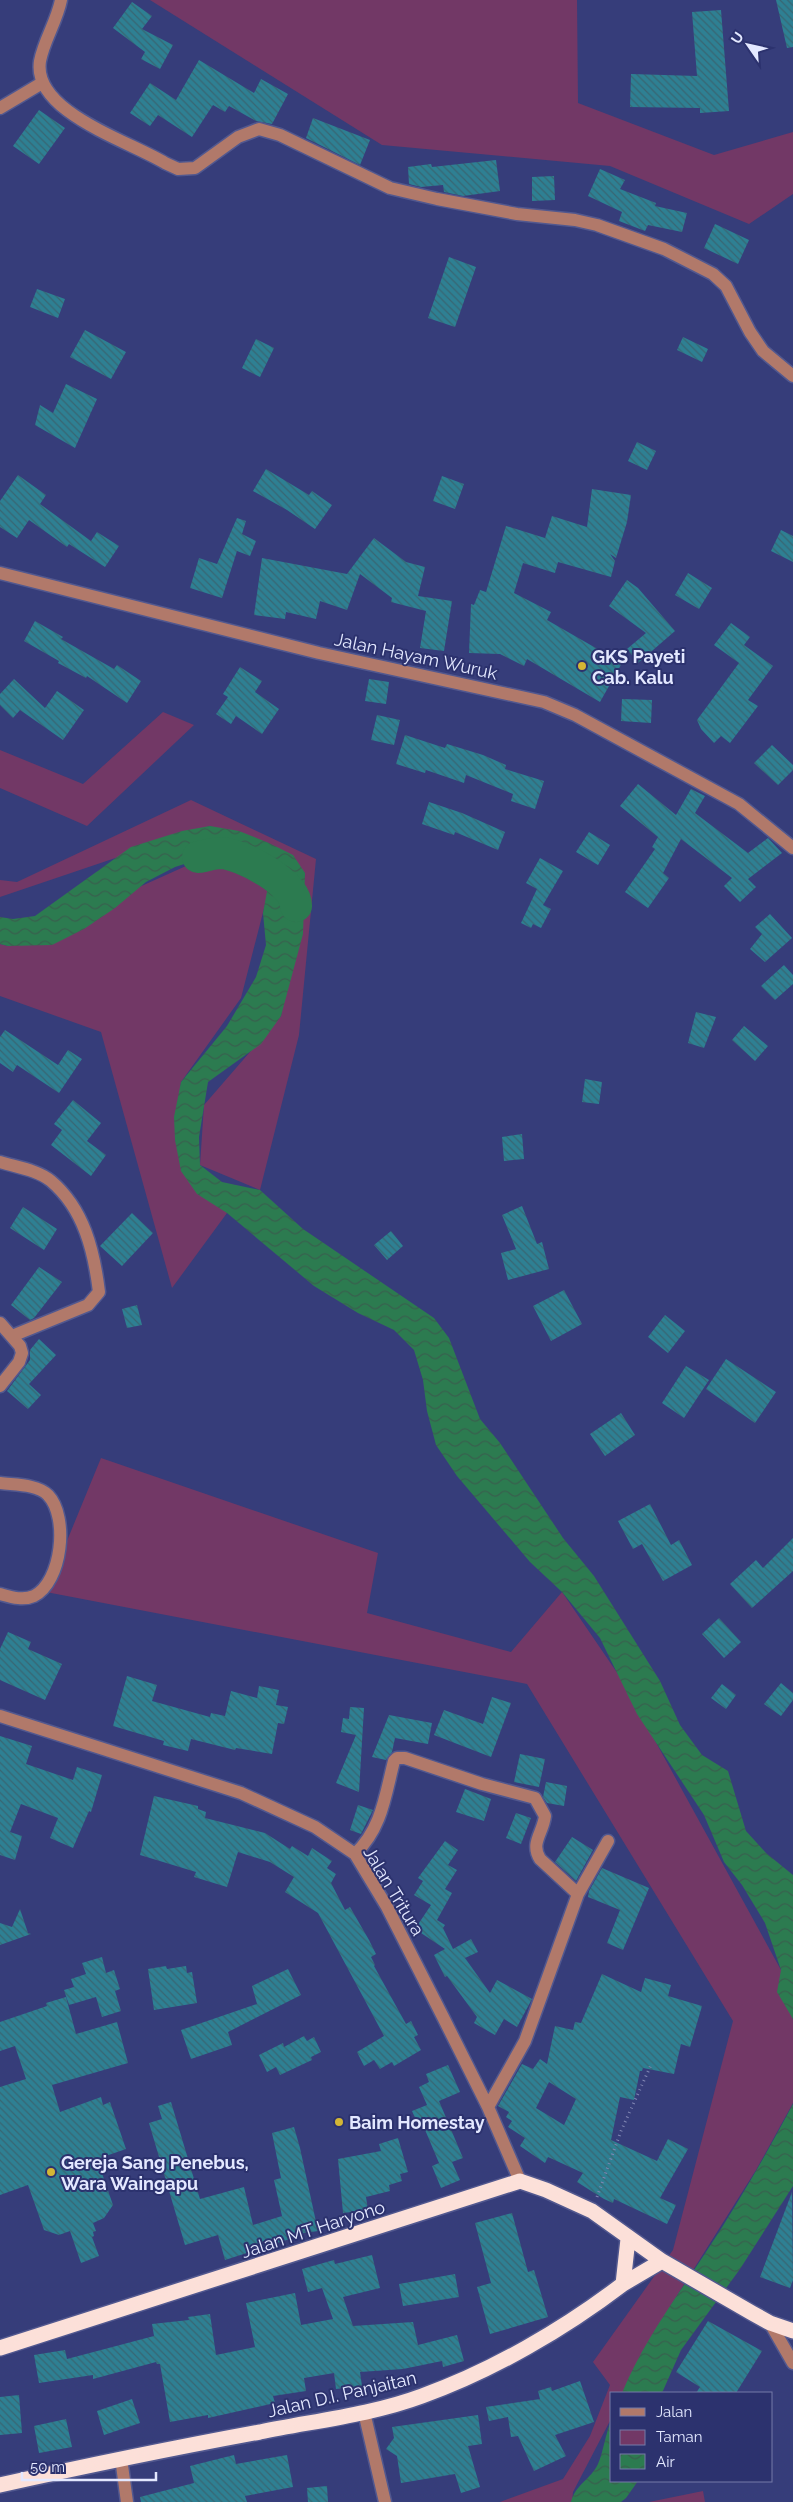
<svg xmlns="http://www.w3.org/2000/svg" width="793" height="2502" viewBox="0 0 793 2502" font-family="Raleway,sans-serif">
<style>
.green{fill:#723866}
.water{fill:url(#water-waves)}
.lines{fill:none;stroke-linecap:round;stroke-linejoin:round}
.river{stroke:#2c7b50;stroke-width:32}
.building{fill:url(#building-back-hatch);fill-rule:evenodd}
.minor-casing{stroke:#52588f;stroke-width:15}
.highway-casing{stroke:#52588f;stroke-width:18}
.path{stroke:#8086b3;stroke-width:3;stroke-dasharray:1 4;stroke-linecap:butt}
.minor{stroke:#b1796a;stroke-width:12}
.highway{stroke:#fce0d9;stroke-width:15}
.poi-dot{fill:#d3b635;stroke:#2c326e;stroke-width:2}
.labels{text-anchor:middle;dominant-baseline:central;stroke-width:4;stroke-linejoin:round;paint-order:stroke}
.street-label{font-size:18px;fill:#e3e8ff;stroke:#2c326e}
.poi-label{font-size:18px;font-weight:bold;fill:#e3e8ff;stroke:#2c326e;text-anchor:start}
</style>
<defs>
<pattern id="water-waves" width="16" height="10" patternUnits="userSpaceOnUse" patternTransform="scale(1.25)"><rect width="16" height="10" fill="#2c7b50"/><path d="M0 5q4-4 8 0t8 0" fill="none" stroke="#38604e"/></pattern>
<pattern id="building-back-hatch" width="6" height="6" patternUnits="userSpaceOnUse" patternTransform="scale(1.25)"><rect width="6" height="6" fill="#2e8093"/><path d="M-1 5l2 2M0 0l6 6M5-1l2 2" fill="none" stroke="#386673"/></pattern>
</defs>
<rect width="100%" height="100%" fill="#363d7a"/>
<path class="green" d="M150,0h427l1,103 136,52 79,-23v62l-44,30 -139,-58 -228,-21z
M163,712l31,13 -107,101 -87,-38v-38l83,34z
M191,800l125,59 -17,176 -39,155 -60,-25 4,-60 77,-89 24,-143 -95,-47 -210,71v-17l17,2z
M206,857l63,32 -28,109 -60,84 -6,58 52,73 -55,75 -71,-256 -101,-36v-52l8,2z
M101,1458l277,95 -11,60 144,39 51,-60 58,85 161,293 12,50v83l-37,67 -95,151 -37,72h-12v24l-39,75 -1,10h-72l63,-23 27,-43 20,-51 -17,-23 80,-112 60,-229 -206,-337 -481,-92z
M703,2491l2,11h-56z"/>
<path class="water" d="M210,826l29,5 30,12 24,12 12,18 -2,61 -22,82 -20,28 -53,38 -9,55 1,28 22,17 38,8 43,39 131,89 15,20 31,81 20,24 63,95 31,38 66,105 20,44 22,30 26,16 18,60 20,22 27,22v144l-16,-27 4,-22 -16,-47 -23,-38 -18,-23 -20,-47 -67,-101 -37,-76 -38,-46 -32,-30 -73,-86 -21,-31 -9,-34 -4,-31 -9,-30 -20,-20 -36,-17 -44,-27 -87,-73 -30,-19 -16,-23 -6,-31 -1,-23 7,-35 46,-56 29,-49 10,-32 -3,-32 8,-43 -9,-7 -56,-6 -31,10 -29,15 -31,26 -31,21 -32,16 -44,1 -8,-2v-27l13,2 22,-3 96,-69 51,-16z
M793,2104v82l-53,83 -59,81 -19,43h-40c21,-51 54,-95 84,-141 31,-47 60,-97 87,-148z
M612,2419v62h26l-12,17 -5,4h-50c4,-17 20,-23 27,-38 6,-14 7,-30 14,-45z"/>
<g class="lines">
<path class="river" d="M198,857c7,-1 16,-4 23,-4 20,1 76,30 75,53"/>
</g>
<path class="building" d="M776,0h17v47l-6,1z
M132,2l20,14 -10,13 31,16 -13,24 -19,-10 4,-7 -32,-24z
M721,10l8,101 -29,2v-5l-70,-1 1,-33 66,2 -5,-64z
M199,60l55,33 7,-14 27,15 -16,30 -16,-3 -27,-15 -4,6 -12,-7 -21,32 -34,-22 -8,11 -20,-13 20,-30 26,17z
M39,110l26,18 -26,36 -26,-18z
M313,118l57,22 -10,25 -54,-27z
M496,160l4,31 -37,5 -19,-4 -1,-7 -22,2 -12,-3 -1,-17 23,-3 1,3z
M600,169l25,11 -5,9 36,14 -1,3 32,7 -5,19 -34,-7 -3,6 -26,-10 3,-9 -34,-16z
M554,176l1,24 -23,1v-24z
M715,224l34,16 -11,24 -34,-16z
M449,257l27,10 -21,60 -27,-9z
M37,289l28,10 -7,19 -28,-11z
M85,330l41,22 -15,27 -41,-22z
M683,337l25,12 -6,13 -25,-12z
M256,339l18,9 -14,29 -18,-9z
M66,384l31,15 -22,49 -40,-23 5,-20 13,8z
M637,442l19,9 -9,19 -19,-9z
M266,469l43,26 3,-4 20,14 -17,24 -28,-19 -34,-19z
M18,475l28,20 -6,9 51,37 6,-9 22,14 -14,21 -36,-23 -2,3 -38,-27 -12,18 -17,-11v-26z
M442,476l22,8 -9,25 -22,-8z
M592,489l39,6 -4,27 -11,36 -6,-4 5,7 -4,16 -53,-15 -3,11 -32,-10 -9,30 37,19 -4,8 75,43 -22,39 -73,-43 -3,7 -24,-12 -31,-1 2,-49 3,1 6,-15 6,2 20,-66 39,12 7,-22 35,11z
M237,518l9,3 -4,13 14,7 -6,15 -13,-5 -15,47 -32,-10 9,-30 18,6z
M781,530l12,6v26l-22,-11z
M374,538l32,24 19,5 -7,29 34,5 -8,50 -24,-3 6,-37 -35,-9 1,-4 -32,-24 -13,36 -27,-9 -4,18 -30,-7 -1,7 -31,-4 8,-57 85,16z
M688,573l24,15 -13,21 -24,-14z
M627,580l11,8 37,43 -37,32 -11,-14 19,-16 -37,-27z
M35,621l28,16 -2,2 53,30 3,-4 24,16 -14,22 -40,-27 -1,2 -28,-15 1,-2 -35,-20z
M731,623l19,14 -6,8 29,21 -25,34 10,6 -28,37 -9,-7 -7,7 -13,-14 -4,-9 42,-57 -25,-18z
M240,667l22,14 -7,11 24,17 -17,25 -26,-18 -5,8 -15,-10 12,-17 -5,-3z
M14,679l31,29 12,-17 27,19 -21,30 -43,-30 -7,8 -13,-13v-11z
M369,679l20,3 -3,22 -21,-3z
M622,699l30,1 -1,23 -30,-2z
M377,715l23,5 -6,25 -23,-5z
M405,735l40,13 2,-4 36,11 23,10 -1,4 39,12 -9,28 -24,-8 2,-7 -47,-19 -2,8 -38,-13 -1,3 -29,-9z
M772,745l21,20v5l-15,15 -24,-22z
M638,784l38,31 15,-26 14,7 -10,17 53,40 20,-15 14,15 -34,26 8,8 -16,15 -16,-16 8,-8 -51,-39 -18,34 6,5 -21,30 -23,-16 30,-43 -3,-2 6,-10 -38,-31z
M429,802l33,11 43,19 -7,18 -43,-18 -1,3 -32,-11z
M589,832l21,13 -12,20 -22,-13z
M540,858l23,13 -20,34 8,4 -10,19 -8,-4 -2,4 -10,-5 16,-34 -11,-6z
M770,914l22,24 -27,24 -15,-13 12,-15 -7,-7z
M784,965l9,10v9l-18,16 -14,-14z
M696,1012l20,5 -12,31 -16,-5z
M744,1026l24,20 -13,15 -23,-21z
M5,1030l53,35 10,-15 14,9 -23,34 -42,-28 -4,7 -13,-9v-26z
M585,1079l17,3 -3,22 -17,-2z
M73,1100l28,23 -14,18 19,14 -15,21 -40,-31 11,-15 -8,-6z
M522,1134l2,25 -20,2 -2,-24z
M522,1206l15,38 5,-2 7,27 -41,11 -7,-27 15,-4 -14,-34z
M23,1207l34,22 -13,21 -34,-22z
M132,1213l21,20 -31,33 -22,-20z
M391,1231l12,15 -16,14 -13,-15z
M39,1267l23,15 -28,36 -4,2 -19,-15z
M564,1290l18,34 -31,17 -18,-35z
M137,1305l5,20 -15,3 -5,-19z
M665,1315l20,16 -17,22 -20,-16z
M39,1339l17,16 -27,29 12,11 -13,14 -21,-18 23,-31v-10z
M726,1359l50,33 -21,31 -49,-34z
M686,1366l23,14 -25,38 -22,-15z
M621,1413l14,22 -30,21 -15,-22z
M650,1504l21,41 8,-5 13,25 -29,16 -21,-37 -9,5 -15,-28z
M793,1538v33l-41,37 -22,-24 26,-24 7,8z
M719,1618l22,24 -17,16 -22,-24z
M8,1632l23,10 -3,7 34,15 -17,36 -45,-20v-31z
M127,1676l30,9 -5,16 58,16 1,-4 14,3 6,-25 26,7 2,-12 20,4 -3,15 12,2 -4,17 -6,-1 -6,31 -36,-6 -1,2 -44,-11 -3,12 -25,-6 1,-4 -51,-15z
M781,1683l12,10v7l-12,16 -17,-12z
M722,1684l14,11 -10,14 -15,-11z
M492,1697l19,6 -20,54 -57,-22 10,-25 39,14z
M350,1707l14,1 -5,84 -23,-9 20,-48 -15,-3 2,-14 6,1z
M389,1715l43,8 -4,21 -33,-6 -3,14 -6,8 -14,-3z
M0,1736l32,10 -6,18 47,16 4,-13 25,8 -11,37 -2,-1 -16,37 -23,-10 8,-20 -37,-14 -11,28 12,4 -7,24 -15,-5z
M520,1754l25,5 -6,28 -25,-5z
M546,1782l21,4 -3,20 -17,-3 -4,-6z
M465,1789l26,10 -7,22 -28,-9z
M154,1796l44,10v3l8,3 -1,6 60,15 25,16 2,-3 16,10 4,-8 20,13 -5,7 9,6 -5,9 14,27 5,-3 19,33 7,14 -5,3 4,8 -1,1 32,58 5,-3 7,14 -4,2 7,13 -27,16 -2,-4 -12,7 -6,-9 -10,6 -7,-14 27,-16 -66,-123 -33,-21 9,-15 -24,-15 -32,-10 -11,35 -33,-10 2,-5 -56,-17z
M358,1805l15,5 -12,24 -11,-4z
M516,1813l15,5 -10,26 -15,-6z
M572,1837l21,13 -17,31 -21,-19z
M445,1841l13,9 -10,15 9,5 -12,19 7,4 -15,27 8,5 -2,3 10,21 18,-10 7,13 -13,6 25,35 7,-13 35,19 -15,28 -13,-8 -9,16 -21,-12 3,-6 -30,-41 -2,1 -11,-22 11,-6 -30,-20 16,-24 -17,-10 9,-14 -5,-3z
M602,1868l47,20 -26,62 -16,-7 13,-33 -32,-13 1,-6z
M20,1909l8,24 3,1 -31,11v-22l12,4z
M102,1957l4,16 8,-3 6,19 -5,2 6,20 -19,6 -6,-20 -27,8 -5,-15 10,-3 -3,-8 15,-5 -4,-11z
M166,1966l1,3 19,-3 1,7 5,-1 5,31 -43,7 -6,-41z
M288,1969l13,26 -73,37 4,13 -41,14 -10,-29 76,-26 -5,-18z
M602,1974l39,18 4,-14 26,7 -3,11 34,10 -12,41 -9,-3 -7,30 -31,-6 -1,3h-2l-6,29 -14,-3 -9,43 46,21 11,-22 20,10 -28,49 16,7 -9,19 -53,-25 -1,4 -9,-4 -27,-17 6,-9 -35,-16 -3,6 -25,-17 5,-8 -17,-11 4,-6 -6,-4 3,-5 -11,-6 24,-42 11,5 7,-10 7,5 8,-38 18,4 2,-8 6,1zM549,2082l27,17 -12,26 -28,-17z
M66,1997l10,37 41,-12 11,41 -76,22 8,27 41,-15 2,8 7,-3 16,47 -29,10 16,46 -9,13 -11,5 3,8 -3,1 1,4 -2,1 7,19 -18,7 -11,-32 -11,4 -15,-5 -16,-45 -28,10v-108l26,-8 -11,-33 -15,5v-29l47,-16 -1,-3z
M304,2036l3,5 7,-4 7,15 -10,5 1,3 -32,15 -4,-8 -9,5 -8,-17 24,-12 1,4z
M448,2065l12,27 -21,9 24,57 -11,4 8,18 -19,8 -9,-22 7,-3 -16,-38 -4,2 -7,-16 15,-6 -8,-18 10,-5 -3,-8z
M171,2102l29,97 44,-12 9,38 29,-9 -8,-36 7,-2 -9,-45 22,-6 6,21 18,83 -20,3 1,2 -74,24 -7,-25 -33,10 -36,-122 13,-4 -4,-13z
M398,2138l10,34 -8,2 2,7 -13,4 1,6 -24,6 2,13 -25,3 -5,-54 43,-8 -2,-7z
M792,2192l1,88 -3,8 -30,-11z
M512,2213l16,59 6,-2 14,47 -58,17 -13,-47 14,-4 -16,-60z
M372,2255l8,33 -37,9 10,29 60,-4 5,23 39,-10 7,26 -21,6 -1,-6 -39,8 -43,3 2,14 -26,3 -2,-16 -30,5 2,13 -33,5 2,7 -67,15v-3l-38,7 -10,-58h-3l-1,-2 -63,17v-4l-54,8 -5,-28 31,-5 2,9 87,-23 -2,-12 37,-4 -1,-3 22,-3 6,41 39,-8 -9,-44 49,-10 6,32 32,-6 -11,-31 -14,4 -6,-23 32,-9 1,4z
M455,2274l4,23 -56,9 -4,-22z
M708,2321l54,30 -26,42h-40l4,-6 -24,-15z
M580,2381l14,41 -39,13 11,21 -32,15 -16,-35 -7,1 -3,-20 -19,4 -3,-14 54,-8 -2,-8 13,-4 1,4z
M19,2395l3,38 -22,2v-38z
M132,2399l8,24 -36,12 -7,-24z
M478,2415l4,29 -14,2 12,41 -19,6 -6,-19 -54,9 -4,-27 -11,-7 8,-11 -2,-11z
M66,2419l6,28 -33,6 -5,-27z
M234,2455l2,9 51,-9 6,32 -48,9 2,6h-106l-1,-5 54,-14 -4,-17z
M327,2486l1,16h-20l-1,-14z"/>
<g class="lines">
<g class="minor-casing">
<path id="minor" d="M61,0c-4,21 -17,40 -21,61 -8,51 89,80 125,102l13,6 17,-1 43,-31 21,-8 21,6 110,53 47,11 80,15 58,6 22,5 67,24 49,25 13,12 24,46 13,19 30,25
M0,108l42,-25
M0,573l319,80 225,49 31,13 164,89 54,44
M0,1162c16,5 38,8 51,19 33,28 43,70 48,111l-11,13 -76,31
M0,1323l20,23 2,7 -3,9 -19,24
M0,1483c14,2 37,1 48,12 21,22 14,87 -14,101 -11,5 -23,1 -34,-2
M0,1716l241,77 74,34 40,27 32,53 57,112 44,88 32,74
M355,1854c27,-26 30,-58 39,-93l3,-3h8l77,26 53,14 10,18c-2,17 -15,27 -5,43l38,35
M488,2107l37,-66 53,-147 30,-53
M770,2323l23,40
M364,2412l21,90
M121,2458l6,44"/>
</g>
<g class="highway-casing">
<path id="highway" d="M623,2284l39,-23
M0,2348l520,-167 26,9 46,21 70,50 90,52 18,10 23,8
M0,2485c86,-19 173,-37 260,-53 53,-11 111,-17 162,-36 70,-25 142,-67 201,-112l5,-45"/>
</g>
<path class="path" d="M597,2197l24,-66 30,-66"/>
<use href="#minor" class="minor"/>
<use href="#highway" class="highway"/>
</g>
<g class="poi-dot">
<circle cx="582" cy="666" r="5"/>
<circle cx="339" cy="2122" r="5"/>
<circle cx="51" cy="2172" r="5"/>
</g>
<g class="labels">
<g class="street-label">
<text transform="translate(416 656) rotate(12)">Jalan Hayam Wuruk</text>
<text transform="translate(394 1891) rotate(59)">Jalan Tritura</text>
<text transform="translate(313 2229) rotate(-18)">Jalan MT Haryono</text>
<text transform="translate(342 2394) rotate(-13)">Jalan D.I. Panjaitan</text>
</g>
<g class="poi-label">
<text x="592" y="656">GKS Payeti<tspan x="592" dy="21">Cab. Kalu</tspan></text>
<text x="349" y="2122">Baim Homestay</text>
<text x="61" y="2162">Gereja Sang Penebus,<tspan x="61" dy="21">Wara Waingapu</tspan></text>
</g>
</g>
<rect x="610" y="2392" width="162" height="90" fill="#2c326e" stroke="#757ba8"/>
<rect x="620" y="2408" width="25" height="8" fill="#b1796a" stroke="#757ba8"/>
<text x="656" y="2417" font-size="15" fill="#e3e8ff">Jalan</text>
<rect x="620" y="2430" width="25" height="15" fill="#723866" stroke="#757ba8"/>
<text x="656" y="2442" font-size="15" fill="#e3e8ff">Taman</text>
<rect x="620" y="2454" width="25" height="15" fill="url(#water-waves)" stroke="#757ba8"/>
<text x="656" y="2467" font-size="15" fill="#e3e8ff">Air</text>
<g transform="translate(748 45) rotate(304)" stroke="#2c326e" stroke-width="4" paint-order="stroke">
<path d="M0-4L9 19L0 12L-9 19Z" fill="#e3e8ff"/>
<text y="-8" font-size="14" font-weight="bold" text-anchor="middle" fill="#e3e8ff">U</text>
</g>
<path d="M22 2472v8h134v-8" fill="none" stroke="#e3e8ff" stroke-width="2.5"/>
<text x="30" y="2472" font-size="15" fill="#e3e8ff" stroke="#2c326e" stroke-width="4" paint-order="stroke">50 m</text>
</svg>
